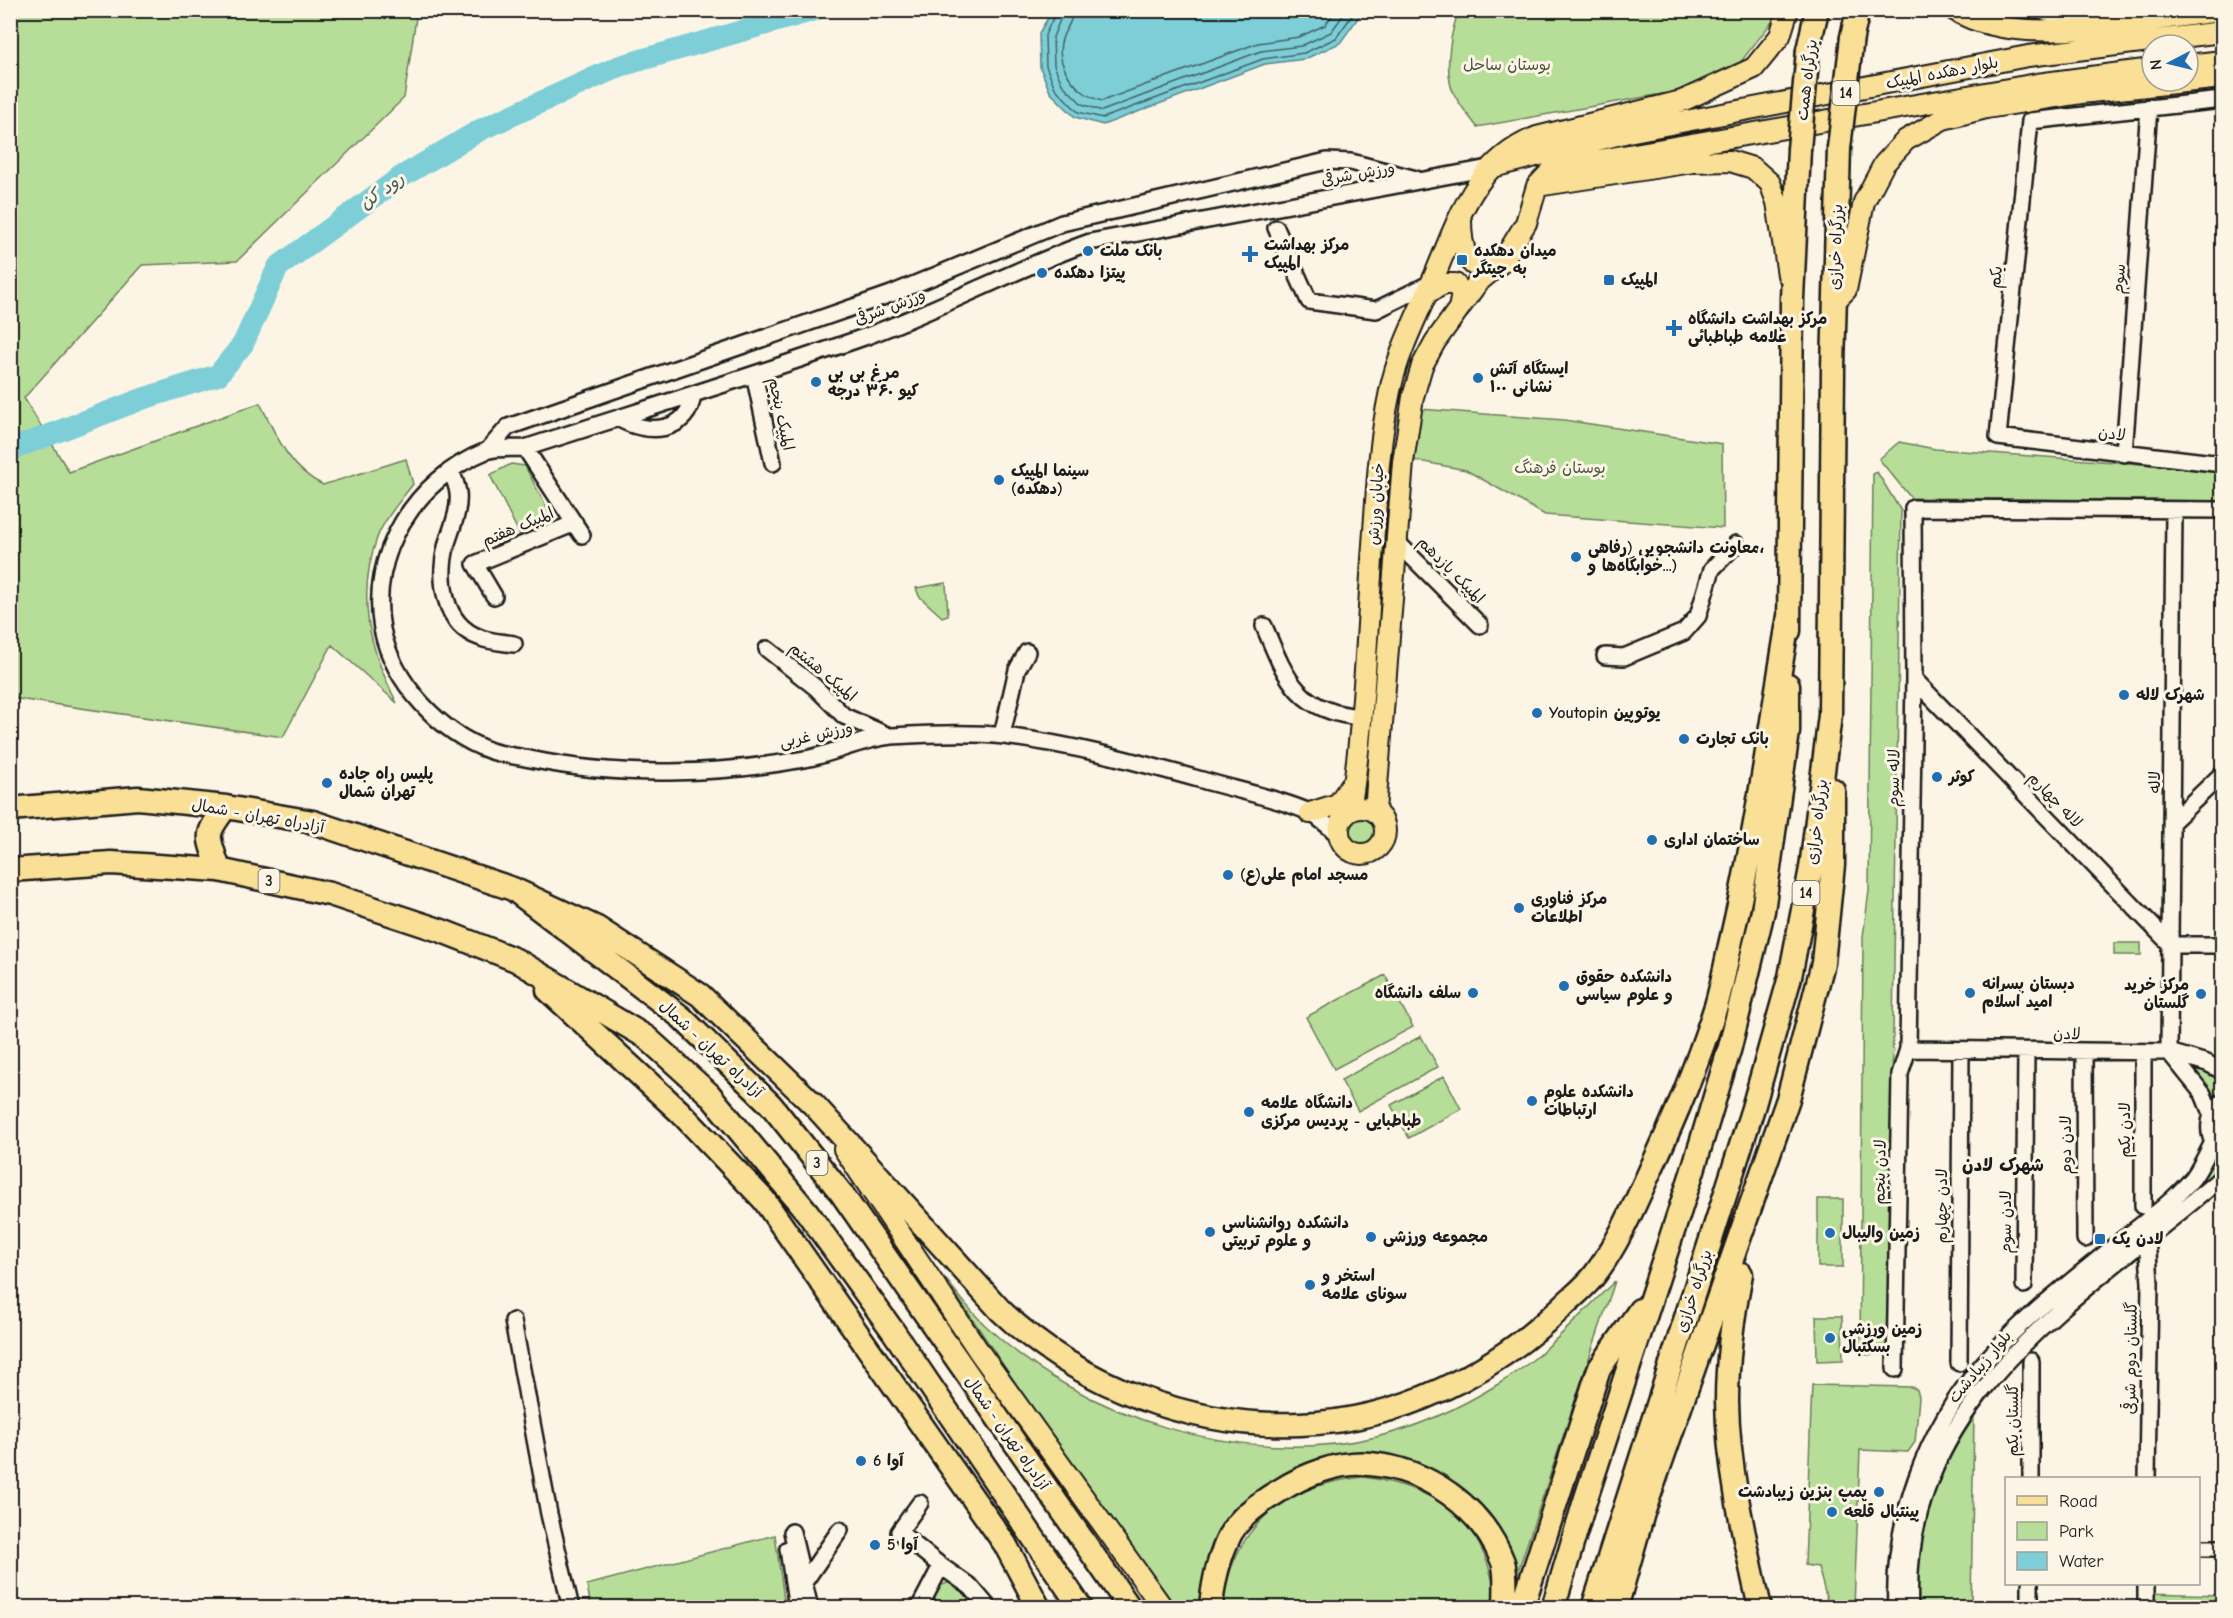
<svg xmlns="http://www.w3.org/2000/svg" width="2233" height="1618" viewBox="0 0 2233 1618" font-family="'Comic Neue','Playpen Sans Arabic',sans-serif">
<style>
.green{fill:#b7de99;stroke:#6a7d5a;stroke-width:1.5}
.water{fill:#7dced7;stroke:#56878c;stroke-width:1.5}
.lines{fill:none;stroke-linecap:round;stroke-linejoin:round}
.shore{stroke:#436367;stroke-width:1.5}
.river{stroke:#7dced7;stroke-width:22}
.minor-casing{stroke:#1c1c1c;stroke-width:20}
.major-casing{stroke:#1c1c1c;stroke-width:24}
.highway-casing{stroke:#1c1c1c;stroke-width:27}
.minor{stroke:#fcf5e5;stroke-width:15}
.major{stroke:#fadf96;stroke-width:20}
.highway{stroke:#fadf96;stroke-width:22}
.highway-bridge-casing{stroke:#1c1c1c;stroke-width:27;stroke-linecap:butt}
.highway-bridge{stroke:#fadf96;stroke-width:22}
.poi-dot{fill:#1f6fb2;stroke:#fcf5e5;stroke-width:2}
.labels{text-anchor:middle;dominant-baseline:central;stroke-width:6;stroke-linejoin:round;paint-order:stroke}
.shield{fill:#fcf5e5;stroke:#5f5d58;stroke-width:1.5}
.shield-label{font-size:15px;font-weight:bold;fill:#1c1c1c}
.park-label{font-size:16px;fill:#4a5642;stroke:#fcf5e5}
.street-label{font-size:16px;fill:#1c1c1c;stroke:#fcf5e5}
.poi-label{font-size:16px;font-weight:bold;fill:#1c1c1c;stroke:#fcf5e5;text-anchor:start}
.water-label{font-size:18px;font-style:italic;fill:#3e5a5d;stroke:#fcf5e5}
.neighbourhood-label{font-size:18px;font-weight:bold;fill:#1c1c1c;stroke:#fcf5e5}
</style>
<rect width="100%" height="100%" fill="#fcf5e5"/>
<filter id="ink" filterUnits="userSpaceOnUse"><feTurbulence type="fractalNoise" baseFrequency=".0167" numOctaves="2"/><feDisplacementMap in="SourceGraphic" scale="12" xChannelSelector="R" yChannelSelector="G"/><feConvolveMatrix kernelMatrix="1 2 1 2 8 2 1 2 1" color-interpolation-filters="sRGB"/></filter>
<g filter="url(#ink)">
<path class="green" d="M10,11h407l-13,87 -167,163 -95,4 -118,133 45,74 191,-69c16,32 29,66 63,82l83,-26 7,25c-12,16 -29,35 -36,54 -21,59 -8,111 20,165l-65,-58 -49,92 -272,-39z
M1459,11h318l-2,7 -39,50 -52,22 -207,37c-10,-14 -24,-29 -27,-45 -4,-21 1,-52 9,-71z
M1420,409l144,11 158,24 1,84 -178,-13 -79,-45 -53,-10z
M1899,442l36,7 287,21v31l-311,-3 -32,-39z
M511,464l14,2 29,56 -32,17 -32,-64z
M1877,472l24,39 -13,843 -28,1 3,-418 6,-46 4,-417z
M946,583l2,32 -6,2 -23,-21 -3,-8z
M1342 830a20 20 0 1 1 40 0a20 20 0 1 1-40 0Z
M2114,943h27v12h-27z
M1385,975l28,52 -79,42 -28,-52z
M1421,1036l17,31 -80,44 -17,-31z
M2184,1063l26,8 12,8v15l-10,10z
M1444,1076l17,33 -52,29 -18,-33z
M2214,1156l8,5v8l-36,27 15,-14z
M1818,1199h25v68h-25z
M944,1277c13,16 26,34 41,48 98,94 258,143 391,112 43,-10 87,-31 124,-54 44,-26 78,-67 115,-102l-100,299 -99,-114 -128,7 -29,17 -16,15 -30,44 -7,17 -8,41 -26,1 -75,-104z
M1816,1316h26l1,44 -26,1z
M1812,1385l100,2 5,3 2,7 -4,45 -7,10 -48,-2 -6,157h-25l-11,-40 -13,-2z
M1974,1415l-3,192 -58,1c-2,-74 23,-132 61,-193z
M1363,1477c80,11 126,48 134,131h-275c10,-82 62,-123 141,-131z
M775,1535l10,72h-194l-4,-22z
M947,1583h10l26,25h-57l11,-21z
M2144,1593l78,2v12l-78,1z"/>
<path class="water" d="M1052,11v-1l311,1 -23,32 -35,16 -40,5 -162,61 -28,-8 -25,-25 -10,-25 -1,-34z"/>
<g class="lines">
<path class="shore" d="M1057,10l-12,25 1,31 9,22 23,24 25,6 160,-59 41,-6 32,-15 20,-28
M1064,10l-11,27 1,28 8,19 20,20 20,7 159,-60 40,-5 30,-14 16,-22
M1073,10c0,11 -6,17 -10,26 -11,28 14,59 39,65l156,-58 41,-6 26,-12 11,-15"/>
<path class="river" d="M10,450l132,-51 76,-24 25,-31 35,-77 123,-90 79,-47 140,-64 195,-56"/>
<g class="minor-casing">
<path id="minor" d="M2037,10l30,8 49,-8
M2222,100l-192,21 -32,316 224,27
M1276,228l33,73 67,9 55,-27
M754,374l19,89
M618,418c28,17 71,16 75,-24
M525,448l57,87
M488,450l20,-23 383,-133 171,-71 265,-62 24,1 65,17
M2124,454l25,-347
M451,471c3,7 6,15 7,22 2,17 -6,34 -11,50 -9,34 -5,82 34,95 10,4 22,4 33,6
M1396,541l84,84
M494,596l-19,-32 100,-41
M1264,626c22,53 34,86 97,91
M767,649l48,38 29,29 45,20
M1605,656l19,1 60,-25 14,-16 14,-47 24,-25
M1914,679l257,266
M1002,735l15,-65 10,-18
M2173,821l49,-47
M1340,836c-10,-8 -20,-18 -31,-24 -28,-13 -77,-23 -107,-32 -65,-18 -131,-36 -198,-44 -32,-4 -79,-2 -112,0 -27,2 -55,16 -82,22 -89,17 -191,20 -280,1 -13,-3 -27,-4 -39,-8 -51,-18 -98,-68 -109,-122 -14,-75 34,-150 104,-178 11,-4 27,-2 39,-3 114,-37 229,-72 342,-112 76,-28 147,-67 223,-94l399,-74
M2171,945h51
M1908,1049l261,3 38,11 15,8
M2084,1052l1,187
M2169,1052l5,-541
M2169,1052l34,42 9,22
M2143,1054v152
M2222,1102c-17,15 -16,37 0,52
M2147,1237l3,46 -3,195
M2024,1285l2,-234
M513,1321l36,193 22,94
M2031,1361v117
M1959,1363l2,-313
M1895,1369l5,-295 8,-25 6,-370 -1,-171 309,2
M920,1503l-21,29 42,34
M792,1532l18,76
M2198,1548h24
M788,1549l9,59
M805,1581l35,-51
M919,1608l22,-42 30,21 18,21
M1896,1608c-4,-87 30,-178 86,-243 37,-43 82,-78 125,-113 28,-23 62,-46 86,-74 8,-11 14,-24 20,-36
M1910,1608c-11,-211 175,-312 312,-431
M2030,1608v-24
M2146,1608v-24"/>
</g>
<g class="major-casing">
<path id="major" d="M1954,10c69,42 191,8 268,1
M2188,65l34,-4
M1497,166l131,-34 400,-76 194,-24
M1537,186l156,-24 37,-1 23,7 17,15 7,19 11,73
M1461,220c0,24 5,61 38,43
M1427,293l17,-9h11l7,9 -3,16
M1834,302l12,-12 18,-88 20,-38 22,-24 37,-21 43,-11 95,-15 141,-15
M1339 831a23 23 0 1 1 46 0a23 23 0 1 1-46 0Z
M1350,811c15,-92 17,-187 24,-280 3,-47 6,-94 16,-140 9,-44 32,-84 49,-126 22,-54 40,-105 98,-128l145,-36 72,-33 26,-32 8,-26
M1375,811l28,-349 10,-65 9,-31 13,-24 43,-60 24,-20 24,-39 11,-37 17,-18 483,-84 115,-15
M1310,813l28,-9 13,-19
M844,1149l136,204 183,255"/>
</g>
<g class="highway-casing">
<path id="highway" d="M1852,37l6,-27
M1808,50l9,-40
M1789,631l3,-333 7,-149
M10,809l128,-11 88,9 87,15 200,67 168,128 90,88 71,89 288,414
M10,870l101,-7 108,7 111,24 112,37 74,29 130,77 63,57 98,118 86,119 188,277
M219,870c-10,-35 -17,-32 7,-63
M513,889l84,39 103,67 115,111 186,205c79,75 190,117 299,113 99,-3 192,-50 262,-117 11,-11 25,-21 34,-34 23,-31 38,-67 54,-102 25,-53 48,-109 66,-165 7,-24 11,-49 17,-74 24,-104 38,-210 56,-316
M548,990l132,122 84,88 241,344 34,64
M1741,1274c-8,41 -14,85 -14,127 1,69 18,139 33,207
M1211,1608c2,-26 8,-52 20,-75 10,-17 31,-32 48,-42 25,-16 60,-30 91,-27 57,5 112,43 133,98 4,12 2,32 2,46
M1522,1608l77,-239 41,-59
M1553,1608l31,-104 109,-334 37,-123 33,-136 25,-179v-47
M1593,1608l160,-500 37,-131 21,-109 19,-153 3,-347 6,-220
M1616,1608l27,-95 145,-414 35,-136 10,-98v-75"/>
</g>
<use href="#minor" class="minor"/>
<use href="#major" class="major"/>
<use href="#highway" class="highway"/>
<g class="highway-bridge-casing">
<path id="highway-bridge" d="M1839,148l13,-111
M1799,149l9,-99"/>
</g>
<use href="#highway-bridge" class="highway-bridge"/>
</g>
</g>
<g class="poi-dot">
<circle cx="1088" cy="251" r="6"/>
<path d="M1247 245h6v6h6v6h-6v6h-6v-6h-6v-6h6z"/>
<rect x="1456" y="254" width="12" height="12" rx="3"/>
<circle cx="1042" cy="273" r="6"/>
<rect x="1603" y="274" width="12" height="12" rx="3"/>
<path d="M1671 319h6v6h6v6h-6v6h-6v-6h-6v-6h6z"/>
<circle cx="1478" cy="378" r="6"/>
<circle cx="816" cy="382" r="6"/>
<circle cx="999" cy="480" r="6"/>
<circle cx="1576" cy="557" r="6"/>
<circle cx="2124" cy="695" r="6"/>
<circle cx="1537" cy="713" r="6"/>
<circle cx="1684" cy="739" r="6"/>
<circle cx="1937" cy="777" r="6"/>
<circle cx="327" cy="783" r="6"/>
<circle cx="1652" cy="840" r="6"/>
<circle cx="1228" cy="875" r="6"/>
<circle cx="1519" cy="908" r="6"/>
<circle cx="1564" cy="986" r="6"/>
<circle cx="1473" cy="993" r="6"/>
<circle cx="1970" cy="993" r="6"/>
<circle cx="2201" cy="994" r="6"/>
<circle cx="1532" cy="1101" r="6"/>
<circle cx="1249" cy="1112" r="6"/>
<circle cx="1210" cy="1232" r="6"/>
<circle cx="1830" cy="1233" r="6"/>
<circle cx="1371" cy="1237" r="6"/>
<rect x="2094" y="1233" width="12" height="12" rx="3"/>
<circle cx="1310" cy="1285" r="6"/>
<circle cx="1830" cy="1338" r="6"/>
<circle cx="861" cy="1461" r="6"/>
<circle cx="1879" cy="1492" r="6"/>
<circle cx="1832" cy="1512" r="6"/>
<circle cx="875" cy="1545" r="6"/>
</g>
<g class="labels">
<g class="shield">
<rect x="1832.5" y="81" width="27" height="24" rx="4.5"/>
<rect x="258.5" y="869" width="21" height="24" rx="4.5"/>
<rect x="1792.5" y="881" width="27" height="24" rx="4.5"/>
<rect x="806.5" y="1151" width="21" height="24" rx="4.5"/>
</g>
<g class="shield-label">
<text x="1846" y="93">14</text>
<text x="269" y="881">3</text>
<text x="1806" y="893">14</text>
<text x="817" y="1163">3</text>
</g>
<g class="park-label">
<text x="1507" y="65">بوستان ساحل</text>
<text x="1560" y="468">بوستان فرهنگ</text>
</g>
<g class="street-label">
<text transform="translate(1942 73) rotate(-11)">بلوار دهکده المپیک</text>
<text transform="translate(1807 80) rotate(-83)">بزرگراه همت</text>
<text transform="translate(1358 174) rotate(-10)">ورزش شرقی</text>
<text transform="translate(1836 247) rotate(-88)">بزرگراه خرازی</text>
<text transform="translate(1996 277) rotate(-84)">یکم</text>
<text transform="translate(2119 279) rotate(-86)">سوم</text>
<text transform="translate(890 307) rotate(-21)">ورزش شرقی</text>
<text transform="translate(781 414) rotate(78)">المپیک پنجم</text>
<text transform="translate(2112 434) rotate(7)">لادن</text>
<text transform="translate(1376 504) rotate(-86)">خیابان ورزش</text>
<text transform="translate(518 527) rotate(-23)">المپیک هفتم</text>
<text transform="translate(1451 570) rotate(45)">المپیک یازدهم</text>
<text transform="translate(823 672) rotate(40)">المپیک هشتم</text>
<text transform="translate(816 735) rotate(-12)">ورزش غربی</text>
<text transform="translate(1894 778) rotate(-89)">لاله سوم</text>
<text transform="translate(2155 782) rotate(-90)">لاله</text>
<text transform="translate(2055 800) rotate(46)">لاله چهارم</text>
<text transform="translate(258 816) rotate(10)">آزادراه تهران - شمال</text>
<text transform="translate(1817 822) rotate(-83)">بزرگراه خرازی</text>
<text transform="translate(2067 1034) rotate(1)">لادن</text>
<text transform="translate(711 1049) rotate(43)">آزادراه تهران - شمال</text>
<text transform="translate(2125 1130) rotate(-90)">لادن یکم</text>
<text transform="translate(2066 1145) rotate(-90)">لادن دوم</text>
<text transform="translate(1880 1172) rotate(-89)">لادن پنجم</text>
<text transform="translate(1942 1206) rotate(-90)">لادن چهارم</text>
<text transform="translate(2006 1222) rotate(-90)">لادن سوم</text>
<text transform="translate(1694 1291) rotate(-72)">بزرگراه خرازی</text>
<text transform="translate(2131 1358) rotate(-89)">گلستان دوم شرقی</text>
<text transform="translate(1980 1367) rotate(-50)">بلوار زیبادشت</text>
<text transform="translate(2013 1420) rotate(-90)">گلستان یکم</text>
<text transform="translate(1007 1433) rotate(55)">آزادراه تهران - شمال</text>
</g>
<g class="poi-label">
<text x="1264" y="245">مرکز بهداشت<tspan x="1264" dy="18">المپیک</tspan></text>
<text x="1100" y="251">بانک ملت</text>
<text x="1474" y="251">میدان دهکده<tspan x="1474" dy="18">به چیتگر</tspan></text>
<text x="1054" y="273">پیتزا دهکده</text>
<text x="1621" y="280">المپیک</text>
<text x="1688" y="319">مرکز بهداشت دانشگاه<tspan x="1688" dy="18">علامه طباطبائی</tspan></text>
<text x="1490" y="369">ایستگاه آتش<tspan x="1490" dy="18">نشانی ۱۰۰</tspan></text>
<text x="828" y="373">مرغ بی بی<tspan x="828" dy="18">کیو ۳۶۰ درجه</tspan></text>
<text x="1011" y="471">سینما المپیک<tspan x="1011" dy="18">(دهکده)</tspan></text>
<text x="1588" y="548">معاونت دانشجویی (رفاهی،<tspan x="1588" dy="18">خوابگاه‌ها و...)</tspan></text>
<text x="2136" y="695">شهرک لاله</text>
<text x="1549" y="713">Youtopin یوتوپین</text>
<text x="1696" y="739">بانک تجارت</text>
<text x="339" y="774">پلیس راه جاده<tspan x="339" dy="18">تهران شمال</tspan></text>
<text x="1949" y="777">کوثر</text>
<text x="1664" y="840">ساختمان اداری</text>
<text x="1240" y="875">مسجد امام علی(ع)</text>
<text x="1531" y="899">مرکز فناوری<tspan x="1531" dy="18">اطلاعات</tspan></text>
<text x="1576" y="977">دانشکده حقوق<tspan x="1576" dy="18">و علوم سیاسی</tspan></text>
<text x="1982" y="984">دبستان پسرانه<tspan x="1982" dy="18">امید اسلام</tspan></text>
<text x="2189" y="985" text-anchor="end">مرکز خرید<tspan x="2189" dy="18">گلستان</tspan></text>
<text x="1461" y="993" text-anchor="end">سلف دانشگاه</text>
<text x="1544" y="1092">دانشکده علوم<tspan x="1544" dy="18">ارتباطات</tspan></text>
<text x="1261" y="1103">دانشگاه علامه<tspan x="1261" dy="18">طباطبایی - پردیس مرکزی</tspan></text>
<text x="1222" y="1223">دانشکده روانشناسی<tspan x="1222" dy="18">و علوم تربیتی</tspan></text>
<text x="1842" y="1233">زمین والیبال</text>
<text x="1383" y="1237">مجموعه ورزشی</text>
<text x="2112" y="1239">لادن یک</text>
<text x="1322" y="1276">استخر و<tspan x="1322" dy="18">سونای علامه</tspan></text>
<text x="1842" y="1329">زمین ورزشی<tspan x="1842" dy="18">بسکتبال</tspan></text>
<text x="873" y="1461">آوا 6</text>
<text x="1867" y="1492" text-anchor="end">پمپ بنزین زیبادشت</text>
<text x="1844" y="1512">پینتبال قلعه</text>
<text x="887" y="1545">آوا 5</text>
</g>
<g class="water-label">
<text transform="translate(382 191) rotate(-35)">رود کن</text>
</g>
<g class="neighbourhood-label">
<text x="2003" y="1165">شهرک لادن</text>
</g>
</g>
<rect width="2233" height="1618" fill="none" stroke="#fcf5e5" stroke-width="36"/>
<rect x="18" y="18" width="2197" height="1582" fill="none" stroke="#1c1c1c" stroke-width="2" filter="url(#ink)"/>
<rect x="2005" y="1477" width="195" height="108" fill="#fcf5e5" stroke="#a29e95" stroke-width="1.5"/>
<rect x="2017" y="1496" width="30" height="9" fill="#fadf96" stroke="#a29e95" stroke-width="1.5"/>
<text x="2059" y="1507" font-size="18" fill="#1c1c1c">Road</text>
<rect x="2017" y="1522" width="30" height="18" fill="#b7de99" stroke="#a29e95" stroke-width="1.5"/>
<text x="2059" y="1537" font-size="18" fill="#1c1c1c">Park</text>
<rect x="2017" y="1552" width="30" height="18" fill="#7dced7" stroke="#a29e95" stroke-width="1.5"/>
<text x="2059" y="1567" font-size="18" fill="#1c1c1c">Water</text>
<g transform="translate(2170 63) rotate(263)"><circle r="28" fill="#fcf5e5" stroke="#a29e95" stroke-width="1.5"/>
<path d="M0-4.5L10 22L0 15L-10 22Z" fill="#1f6fb2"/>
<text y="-9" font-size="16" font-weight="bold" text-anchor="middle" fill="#1c1c1c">N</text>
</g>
</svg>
